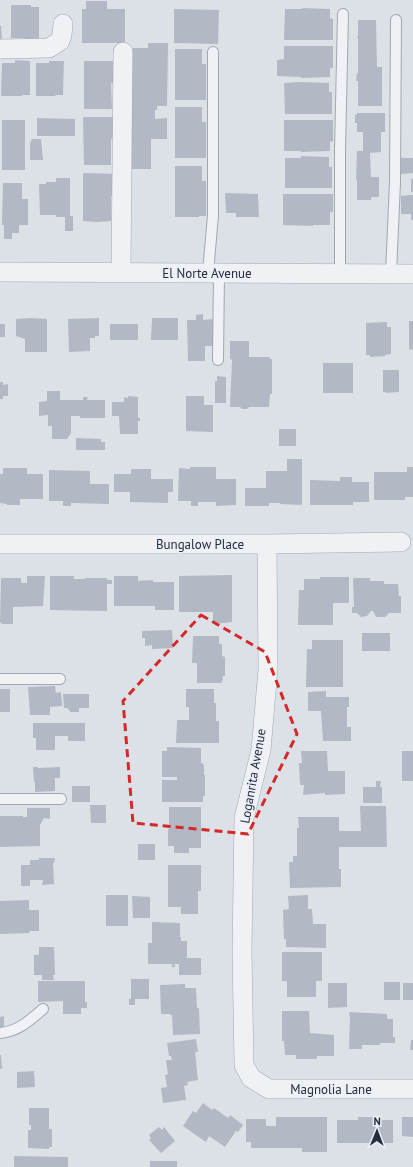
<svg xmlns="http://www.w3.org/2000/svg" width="413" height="1167" viewBox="0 0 413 1167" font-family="'PT Sans',sans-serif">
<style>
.building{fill:#b3b9c4}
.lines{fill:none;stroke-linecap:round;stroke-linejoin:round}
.lane-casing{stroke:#a1a7b1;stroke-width:12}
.street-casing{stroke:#a1a7b1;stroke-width:20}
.lane{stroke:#eff1f5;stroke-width:10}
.street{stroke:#eff1f5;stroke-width:19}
.marked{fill:none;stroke:#d62828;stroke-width:3;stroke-dasharray:8 5;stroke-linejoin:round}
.labels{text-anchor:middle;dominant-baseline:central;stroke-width:3;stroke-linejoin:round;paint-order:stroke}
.street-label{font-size:13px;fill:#252e3e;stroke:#eceff5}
</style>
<rect width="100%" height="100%" fill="#dce0e7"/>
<path class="building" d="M86,1h21v8h18v34h-43v-34h4z
M11,5h20v2h8v34h-14v-3h-14z
M302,8l28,1v9l3,1v21h-49l1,-31h17z
M174,9l45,1 -1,34 -44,-1z
M358,20h18l1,47h5v39h-24v-25h-2l1,-8h1v-34l-1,-3h1z
M0,26h1l1,13h-2z
M148,43h20l-1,63h-10v4h-2v9l12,-1v21h-16v30h-22l4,-121h15z
M284,46h49v22h-3v9l-29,1v-1l-24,-1v-16l7,-1z
M175,49h27v15h4v36h-31z
M15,60l15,1v34h-8v1h-21l1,-33h13z
M49,61h15l-1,34h-8l1,1h-20v-33h13z
M84,61h33l1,22h-7l1,26h-28z
M301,82l28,1v9h3v22h-47l-1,-31z
M175,107h27v15h4v36h-31z
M357,113h28v19h-4v20l-11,1 1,24h8v20h-8v3h-14v-21l-1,1 1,-29h6v-19h-6v-9h-2v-9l2,1z
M83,117h34v22h-6v26h-27z
M37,118l38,1v17h-38z
M2,120h23v50h-23z
M284,120h49v22l-3,-1v10l-29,1v-1h-17z
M32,139h9l2,21h-13v-17z
M301,156l28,1v10h3v21h-47v-30h16z
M401,158h12v15l-12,1z
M175,166h27v15h4v35h-7v1h-24z
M83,173l34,1v22h-6v25l-14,1 -14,-1z
M56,178h14v38h3v15h-8v-14h-9v-2h-16l-1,-31h7v-2h10z
M411,179h2v13h-2z
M3,183h19v16h6v26h-9v8h-7v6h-8v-14h-2z
M225,193l33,1 1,23h-23v-4h-10z
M283,194h50v18h-3v13h-17v1l-30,-1z
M411,195h2v25h-2v-6h-10v-18z
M203,314v6l10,-1v27h-8v15h-17l-1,-41h9v-5z
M31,318l16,1v33h-22v-13l-9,-3v-17z
M99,318v18h-4v2h-5v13l-21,1 -1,-33z
M152,318h26v22h-27z
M409,321h4v29l-4,-1z
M387,322v5h4v27l-6,1v1l-15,1v-2h-4v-32z
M0,324h5v13h-5z
M110,324h28v16h-28z
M230,341h19v16h21v2h2v35h-2l-1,13h-20l-2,2h-5l-2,-2h-10l2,-47 -2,-1z
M323,363h30v30h-30z
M383,370h16v22l-14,1 1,-1h-3z
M217,376l9,1v26h-11v-22h2z
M0,382h3v3l5,-1v12h-5v3h-3z
M47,391h13v9h23v-3h5l-1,3h18v18h-25v-2h-9v17l-4,6h-15v-13h-4v-11l-9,1v-14l8,-1z
M128,396l10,1v21h2v3h-2v13h-18l-1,-18h-7v-14h12v-5l4,1z
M186,396h18v9h9v27l-27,-1z
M279,429h17v17h-17z
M76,438l25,1v3h4v8h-29z
M287,459h15v46l-22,-1v-1h-11v3h-24v-18h21v-17h21z
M190,467h26v12h20v26l-20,1v-4h-18v4h-7v-5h-13l1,-33 11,1z
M407,467h6v30h-8v3h-31v-28h33z
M3,468h24v6h16v25h-23v6h-13v-1l-7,-1v-29h3z
M131,469h20v10h22v13h-5v11l-38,-1v-10h-16v-18h17z
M49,470l41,1v13h19v20l-38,-1v3h-8v-5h-14z
M340,477h12v5h17v20h-16v3h-43v-25l30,1z
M232,575v47l-17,2v-1h-2v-11h-34v-36z
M27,576h18l-2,30 -30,1v17h-11l-2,-2 1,-44h20v5h6z
M50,576h24v3h11v-1h22v2h5v4h-5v27l-57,-1z
M114,576h24v5l15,-1v2h21v28h-19v-4h-41z
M320,577h29v26h-16v22h-35l1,-35h5v-11h16z
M353,578h17v3h14v3h14l1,12h2v17h-12l-4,4h-9l-3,-6h-2l-4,5 -6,1 -4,-4h-5v-6h2z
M172,630l1,18 -21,1v-4l-7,1v-8h-3v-7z
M362,633h28v18h-28z
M193,636h26v8h3v12l3,1v19h-2l-1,7h-25v-20h-5z
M312,640h31v47h-37l1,-38h5z
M55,686l1,7 5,-1 1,14 -12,1v8h-20l-2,-28z
M0,689h10v23h-10z
M186,689h28v14h2v18h3v22h-43l1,-23h12v-13h-3z
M326,691v6h23v10h-2v20h4v14h-28l-2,-30h-13v-19z
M63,694h26v14h-10v4h-9v-2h-2v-2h-4z
M33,723h52v18h-17v-5h-13v14h-19v-12h-3z
M167,747l34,1v15h2v2h1v10h1v21h-2v6h-41v-22h15v-3h-15v-26h5z
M301,751h26l1,20h17v23l-20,1v-2l-22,2 1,-10h-4l-1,-22h3z
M402,751h11v30h-11z
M33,767h5v1l22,-1v11h-5v13l-20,1v-10h-1z
M376,781h5l-1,6h2v16h-19v-16h13z
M72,786h18v16h-18z
M90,805h16v18h-15z
M360,806h26l1,41h-48v22h2v18l-51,1 -1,-26h4v-6h4v-28h2l-1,-11h41v14h22z
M169,807h32v41h-12v5h-15v-7h-6v-16l3,-5h-2z
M27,808h23v11l-6,-1 -4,7v21l-40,1v-31h23v1h4z
M138,844h17v16h-17z
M39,858h16l-1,5h-1l1,21 -12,1 1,-5h-13v6h-9v-21h9v-5h9z
M168,865h33v26h-3v23h-17v-7h-13z
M106,895h22v31h-22z
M308,895v14h4l1,15h13v24l-40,-1v-8h-2l-1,-29 6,-1 -1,-13z
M132,896l18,1v21h-17z
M29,900v10h10v21h-9l-1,2 -29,1v-33z
M152,922l28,1v14h1v4h6v17h14v17h-22v-11h-5l1,3h-3v-3h-24v-21h4z
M39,947h15l1,28h-2l1,5h-12v-5h-8v-20h5z
M282,952h40v29h-6v16h-29v-16h-5z
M131,979h18v20h-14v6h-6v-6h2z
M38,981h47v21h2v6h-6v6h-18v-13l-25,1z
M384,982h16v18h-16z
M328,983h19v24l-19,1z
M403,983h10v17h-10z
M185,984v4h11l1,20h2l1,26 -27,1 -1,-20h-2v-1h-9l-1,-29z
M282,1011h27l1,22 24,2v21h-17v3h-21v-4h-11l-1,-14h-2z
M349,1012l38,2v5h6v18h2v6h-15v2h-18v4h-13l1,-32z
M4,1016v14l-4,1v-14z
M196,1039l2,13h-3l3,28 -11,2 1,3 -4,1 2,14 -23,3 -2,-15 6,-1 -2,-12 3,-1 -2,-14h6l-1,-4h-2l-2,-13z
M411,1040h2v10h-3z
M0,1055h1l1,14h-2z
M34,1071l1,16 -18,1v-16z
M203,1103l9,7 2,-2 14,10 2,-3 13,10 -5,7 -2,-1 -11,16 -16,-11 -3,6 -23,-16 10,-15 3,2z
M29,1108h20v21h3v18h-3v2l-21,-1v-18h3v-5h-2z
M276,1117h51v35h-25v-4h-51v-6h-5v-23h20v7h10z
M358,1117h24v3h11v23h-56v-23h21z
M402,1117h11v20l-11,-1z
M159,1127l3,3 2,-3 11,14 -14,12 -12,-13 2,-2 -2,-3z
M14,1156l54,1v10h-54z
M150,1161h27v6h-27z"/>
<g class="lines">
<g class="lane-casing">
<path id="lane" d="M208,273l5,-58v-163
M340,274v-124l3,-136
M391,274l4,-92 1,-162
M218,360l1,-87
M0,679h60
M0,799h61
M0,1033c19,-2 29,-12 43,-24"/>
</g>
<g class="street-casing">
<path id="street" d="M0,49l49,-1 11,-7 2,-6 1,-11
M0,272l413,2
M121,272l2,-220
M0,544h267l134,-2
M267,544l1,125 -7,81 -17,68 -2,133 2,114 7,13 18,11h144"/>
</g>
<use href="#lane" class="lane"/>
<use href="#street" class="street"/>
</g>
<path class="marked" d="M201,615l64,37 32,82 -49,100 -115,-11 -10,-122z"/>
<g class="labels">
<g class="street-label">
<text x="207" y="273">El Norte Avenue</text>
<text x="200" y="544">Bungalow Place</text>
<text transform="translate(253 776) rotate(-80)">Loganrita Avenue</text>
<text x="331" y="1089">Magnolia Lane</text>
</g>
</g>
<g transform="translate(377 1131) rotate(1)" stroke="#eceff5" stroke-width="3" paint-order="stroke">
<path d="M0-3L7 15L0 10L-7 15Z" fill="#252e3e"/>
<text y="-6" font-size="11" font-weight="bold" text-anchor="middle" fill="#252e3e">N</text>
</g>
</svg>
